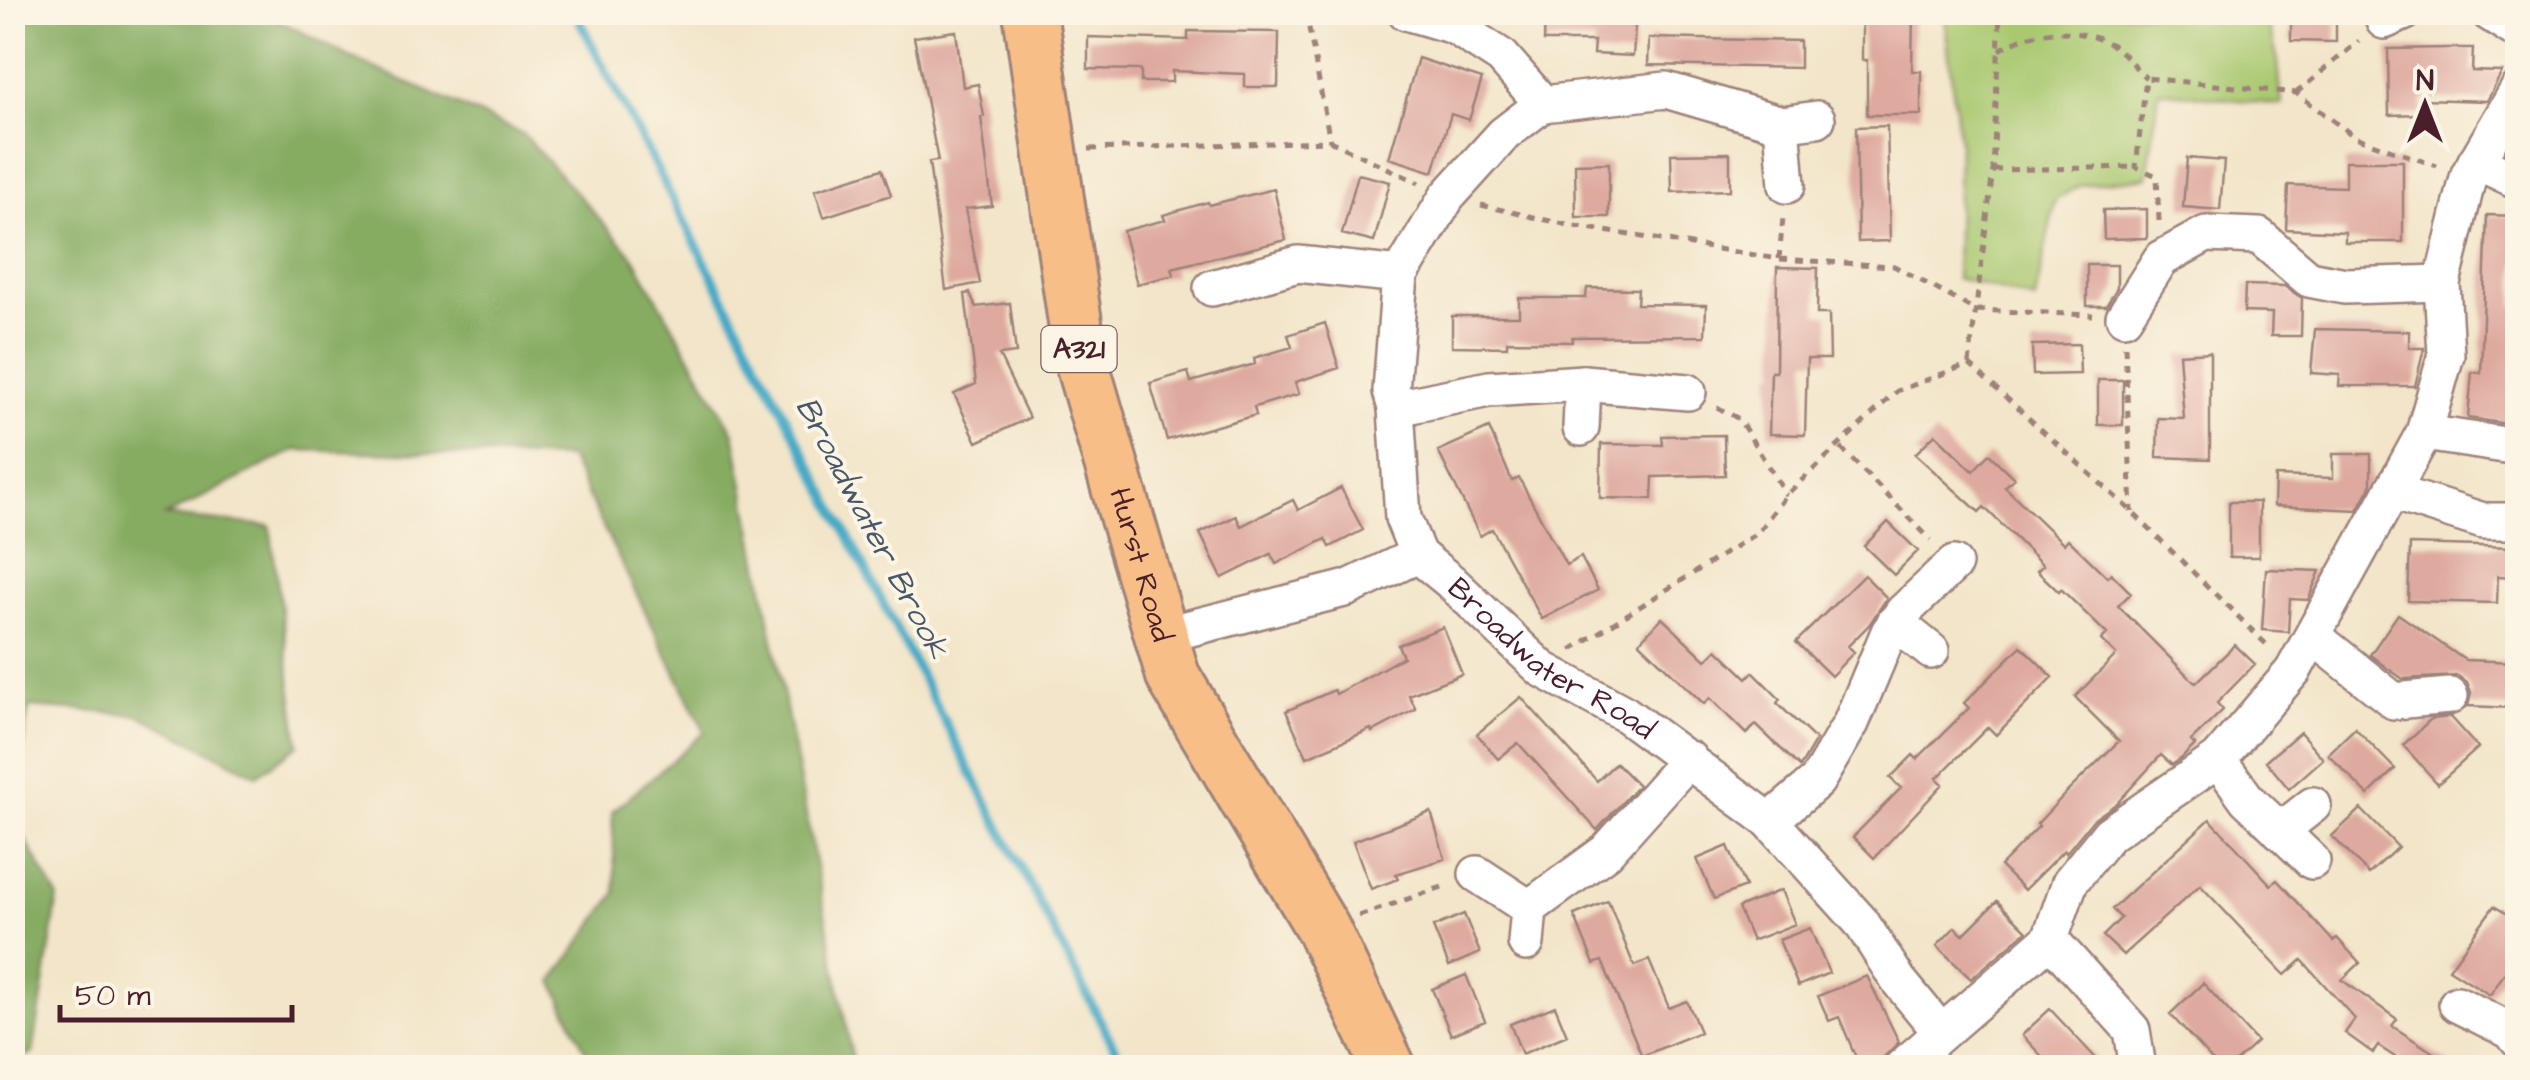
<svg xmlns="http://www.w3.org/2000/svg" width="2530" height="1080" viewBox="0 0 2530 1080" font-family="'Architects Daughter',sans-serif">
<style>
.green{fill:#a9c86f;stroke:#7a744d;stroke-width:2.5}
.forest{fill:#86ac62;stroke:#686646;stroke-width:2.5}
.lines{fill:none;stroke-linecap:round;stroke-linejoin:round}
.stream{stroke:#46aac6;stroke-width:9}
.building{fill:#dea99f}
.minor-casing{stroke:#9e827a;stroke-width:40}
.primary-casing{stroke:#9e827a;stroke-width:58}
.path{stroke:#9e827a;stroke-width:5;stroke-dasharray:8 8;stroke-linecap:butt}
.minor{stroke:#fff;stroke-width:35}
.primary{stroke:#f7be87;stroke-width:52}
.labels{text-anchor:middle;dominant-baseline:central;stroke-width:8;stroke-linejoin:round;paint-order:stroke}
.shield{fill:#fcf5e5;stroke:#7f5f63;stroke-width:2.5}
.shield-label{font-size:28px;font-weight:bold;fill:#4a1f2b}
.street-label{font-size:30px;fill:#4a1f2b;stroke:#fcf5e5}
.water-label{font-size:32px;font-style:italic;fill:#485769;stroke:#fcf5e5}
</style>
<rect width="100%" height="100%" fill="#fcf5e5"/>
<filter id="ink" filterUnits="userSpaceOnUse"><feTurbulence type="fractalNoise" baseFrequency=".01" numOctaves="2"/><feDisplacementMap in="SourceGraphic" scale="20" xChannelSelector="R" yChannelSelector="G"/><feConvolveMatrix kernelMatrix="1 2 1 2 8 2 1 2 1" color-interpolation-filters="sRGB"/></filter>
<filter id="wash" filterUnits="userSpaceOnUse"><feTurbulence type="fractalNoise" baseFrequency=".0048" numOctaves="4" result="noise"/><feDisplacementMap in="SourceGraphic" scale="40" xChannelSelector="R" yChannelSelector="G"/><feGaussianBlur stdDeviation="2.25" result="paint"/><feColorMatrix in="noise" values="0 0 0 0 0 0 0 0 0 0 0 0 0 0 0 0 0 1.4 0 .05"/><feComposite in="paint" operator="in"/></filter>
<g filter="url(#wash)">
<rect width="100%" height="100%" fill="#f2e5c9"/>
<path class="green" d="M1944,13h322l12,48 4,44 -123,-14 -12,86 -66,8 -26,15 -20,100 -79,-22 3,-136z"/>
<path class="forest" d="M13,12l252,1 85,44 173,77 110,122 101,177 120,634h-261l-40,-86 63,-88 -4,-81 93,-80 -136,-274 -274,-8 -129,66 104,10 29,219 -42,30 -118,-60 -110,-8 -16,104z
M13,818l45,79 -25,156 -20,9z"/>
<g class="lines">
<path class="stream" d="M575,12l550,1056"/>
</g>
<g id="blocks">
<path class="building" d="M1545,12h91l-3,44 -40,-2 1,-13h-50z
M1862,12h51l-1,59h9v44h-54v-55h-5z
M2291,12h45v30l-45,-1z
M956,31l7,56 15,-3 6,32 -3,1 11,89 -27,3 15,74 -34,7 -17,-128 9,-1 -24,-124z
M1188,31l91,1 -1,55h-33v-13l-73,-3v11h-31v-12l-53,-1v-32l100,3z
M1649,38l151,3v27l-152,-3z
M2447,48h26l-1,23 30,1 -15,29 -65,-2v15l-33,1 -1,-66z
M1418,58l64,21 -13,41 -18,-6 -18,58 -44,-14z
M1887,126l3,115 -32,1 -2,-115z
M1730,153v37l-58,2 -1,-38z
M2187,158l37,3 -4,49 -37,-3z
M2345,161h58v81h-58v-10l-59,-3 2,-44 57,2z
M1609,163v54h-33l-1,-53z
M882,169l9,26 -67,22 -9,-27z
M1358,174l32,8 -16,60 -32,-8z
M1274,189l12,51 -114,28 2,7 -37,9 -14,-53 42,-11 -2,-5 45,-13 1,3z
M2147,209v29l-43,1 -1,-29z
M2487,215l31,1 -4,91h4v84l-4,34 -46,-7 4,-46 9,1z
M2087,265h30v23l-11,18h-19z
M1777,267l41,1 -1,46h12l1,45h-23l-2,76 -36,-1 2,-62h5z
M2245,285l39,1 18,12 -1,38h-30l1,-23 -28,-1z
M1587,288l51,1 -1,15 69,1 -1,31 -133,1v5l-65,-1v6l-55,-1v-30h67v-18h67z
M970,293l6,14 34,-4 6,50 -17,2 30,63 -52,24 -23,-48 22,-10 -11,-90z
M1325,323l14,45 -44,14 4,12 -45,13 2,8 -89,25 -17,-57 38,-11 3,10 64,-18 -1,-6 38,-11 -4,-12z
M2315,329l94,2v17h15l-9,38h-76l1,-11 -29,-2z
M2079,344l1,30 -47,1 -1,-30z
M2210,352v107l-53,-2 1,-39 26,1 -5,-65z
M2098,380h25v45h-25z
M1489,428l23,53 7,-3 47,87 15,-8 17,33 -56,29 -50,-90 -12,7 -42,-85z
M1935,434l38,37 16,-17 25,24 -9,9 59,57 4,-5 39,38 4,-4 20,20 -13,13 76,76 2,1 39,-38 20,19 -38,39 6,7 -32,31 4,4 -13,13 -10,7 -11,-10 -44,48 -24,17 -27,33 -2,-3 -40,40 -24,-24 39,-40 -2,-2 29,-31 53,-52 -44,-44 41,-42 -15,-15 6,-6 -46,-45 -2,3 -22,-21 6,-6 -59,-58 -5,5 -64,-58z
M1724,435l1,40 -72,2 -1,22 -52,-1 1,-54 62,1 -1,-9z
M2333,454h38v32l-13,24 -84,-4 1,-30 58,2z
M1341,488l22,42 -33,17 -4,-8 -50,25 -5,-10 -49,24 -22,-45 36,-17 5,10 52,-26 5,10z
M2229,502h30v55h-30z
M1888,522l30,29 -24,24 -30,-29z
M2410,544l103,3 -1,30 -14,-1 -1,27 -89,-2z
M2266,569l54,2 -12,29 -18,-1 -2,33 -26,-2z
M1864,575l23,23 -18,27 -21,21 6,6 -23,24 -35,-34z
M2398,614l67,46 52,2 -2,46 -47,-2 3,-13 -4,-10 -9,-7 -55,3 -16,-11 -17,-13z
M1662,618l44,42 11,-11 30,29 6,-6 27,27 -3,4 39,37 -16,27 -44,-42 -10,9 -36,-36 -6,6 -65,-62z
M1443,627l19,47 -53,21 7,14 -44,23 -1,-3 -64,28 -21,-46 48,-21 2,4 67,-37 -5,-12z
M2021,646l32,31 -57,58 -8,-8 -51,51 6,6 -69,74 -21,-21 48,-49 -11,-10 23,-23 4,4 52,-51 -5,-5z
M1521,697l76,84 19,-18 22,22 -41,45 -79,-87 -20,16 -21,-25z
M2450,717l28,31 -40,36 -35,-39 28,-26z
M2355,728l40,41 -27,26 -40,-41z
M2300,732l23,27 -34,30 -23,-28z
M2361,809l37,38 -29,27 -37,-38z
M1431,812l14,47 -49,15 2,5 -27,10 -18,-48z
M2210,819l61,66 6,-5 56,61 4,-3 23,25 -18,17 55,39 -5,7 65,42h-45l-34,-22 -5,7 -28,-20 10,-14 -53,-59 -17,15 -85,-90 -77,70 -20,-19 18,-18 -9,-9z
M1728,846l17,41 -31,12 -17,-40z
M1781,890l14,34 -43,17 -14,-33z
M1608,901l26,65 15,-6 20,48 18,-7 13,31 -58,24 -40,-95 -8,3 -20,-49z
M1997,901l30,30 -56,48 -34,-33 18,-19 8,8z
M2494,906l24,15v32l-28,42 -41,-26z
M1464,914l16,39 -31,13 -16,-39z
M1810,928l19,45 -31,13 -19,-46z
M1466,975l19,46 -34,14 -19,-46z
M1867,976l32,66 -16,16 -23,9 -21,-50 -10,4 -11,-25z
M2203,983l54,59 -28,26h-10l-49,-54z
M1555,1006l12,29 -45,19 -12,-30z
M2050,1009l55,59h-52l-31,-33z"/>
</g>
</g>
<g filter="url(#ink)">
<use href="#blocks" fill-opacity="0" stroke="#9e827a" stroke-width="2.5"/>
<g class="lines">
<g class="minor-casing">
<g id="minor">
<path d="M1406,12l48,14 48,31 41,47"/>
<path d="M2488,12l30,19"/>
<path d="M2384,21l21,-9"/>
<path d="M1782,124l5,61"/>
<path d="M2476,161l42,20"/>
<path d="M1212,288l86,-24 102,11"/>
<path d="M2124,317l37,-58 45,-25 53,2 50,43 36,7 97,-3"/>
<path d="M1396,408l93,-19 94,-6 105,9"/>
<path d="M1581,428l2,-45"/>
<path d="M2424,433l94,14"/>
<path d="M2392,492l91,29h35"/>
<path id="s1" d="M1418,555l32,26 92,88 83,45 145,107 91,101 37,58 42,51"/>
<path d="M1895,622l36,29"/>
<path d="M1163,635l185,-47 70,-33 -15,-37 -7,-110 -5,-17 9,-116 47,-78 57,-63 39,-30 123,-14 116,34 35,-5"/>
<path d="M2313,636l81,65 56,-5"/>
<path d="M2218,759l29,40 65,62"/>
<path d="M1770,821l47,-40 34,-58 38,-91 14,-20 51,-48"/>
<path d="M2280,831l33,-26"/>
<path d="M1477,874l52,34"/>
<path d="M2050,939l82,91 6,38"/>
<path d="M1526,943l3,-35 77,-56 83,-93"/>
<path d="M2457,1004l54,27 7,9"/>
<path d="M1901,1068l149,-129 20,-57 39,-48 109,-75 75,-88 131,-238 22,-78 -4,-72 27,-109 49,-84"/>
</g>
</g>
<g class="primary-casing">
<g id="primary">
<path id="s2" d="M1030,12l50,345 93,319 150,253 66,139"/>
</g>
</g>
<path class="path" d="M1306,12l24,129
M2000,50c32,-22 77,-24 112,-5 12,7 23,23 34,33
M2296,93l63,-52
M1089,149l241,-8 89,42
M1993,170l142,-3
M1481,205l87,20 211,34 115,7 81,44 118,5
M2159,221l-2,-45 -21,-9 10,-89 150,15 59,44 82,29
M1779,259l4,-41
M2125,346l7,166
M1969,364l163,148 137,135
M1969,364l24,-194 7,-158
M1717,407l22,12 47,76
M1841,448l90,92
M1571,650l186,-117 29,-38 111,-104 72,-27
M1359,916l89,-31"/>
<use href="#minor" class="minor"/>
<use href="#primary" class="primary"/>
</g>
</g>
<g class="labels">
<rect class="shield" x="1041.5" y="326" width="75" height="46" rx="8"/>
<g class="shield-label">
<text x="1079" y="349">A321</text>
</g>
<g class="street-label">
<text stroke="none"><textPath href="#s2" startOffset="565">Hurst Road</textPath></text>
<text stroke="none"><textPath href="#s1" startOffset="170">Broadwater Road</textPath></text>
</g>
<g class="water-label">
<text transform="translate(872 528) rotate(62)">Broadwater Brook</text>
</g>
</g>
<rect width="2530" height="1080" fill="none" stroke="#fcf5e5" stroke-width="50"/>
<g transform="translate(2425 105)" stroke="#fcf5e5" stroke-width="8" paint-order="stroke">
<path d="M0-8L18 38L0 25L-18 38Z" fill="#4a1f2b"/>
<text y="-15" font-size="28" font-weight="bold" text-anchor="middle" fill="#4a1f2b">N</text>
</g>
<path d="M60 1005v15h232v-15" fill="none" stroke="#4a1f2b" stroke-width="5"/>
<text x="75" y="1005" font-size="30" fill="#4a1f2b" stroke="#fcf5e5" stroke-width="8" paint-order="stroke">50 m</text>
</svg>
